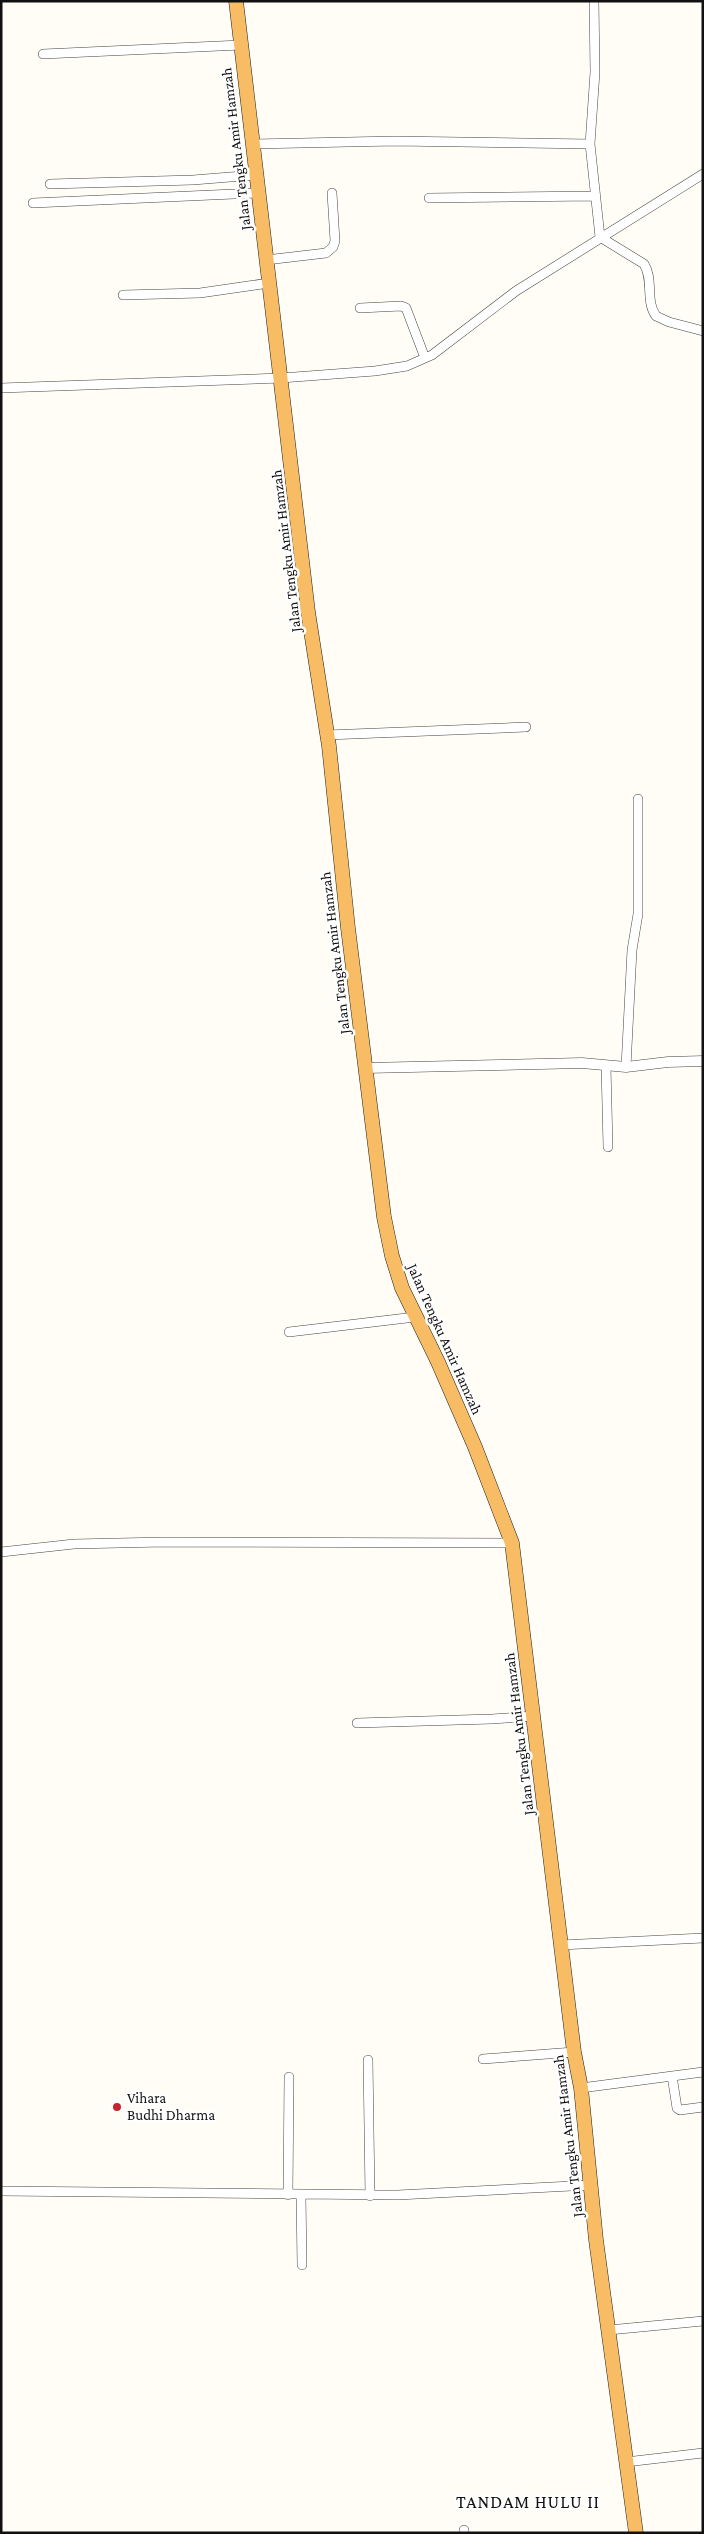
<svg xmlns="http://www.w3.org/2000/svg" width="704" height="2534" viewBox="0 0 704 2534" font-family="'Crimson Pro',serif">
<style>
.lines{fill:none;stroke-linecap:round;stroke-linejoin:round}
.minor-casing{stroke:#444;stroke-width:10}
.tertiary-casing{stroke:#444;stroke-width:11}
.trunk-casing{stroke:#222;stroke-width:15}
.minor{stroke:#fff;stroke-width:9}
.tertiary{stroke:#fff;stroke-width:10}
.trunk{stroke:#f7bc64;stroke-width:14}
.poi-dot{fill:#c4262e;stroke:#fff;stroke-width:2}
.labels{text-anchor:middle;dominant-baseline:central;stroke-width:5;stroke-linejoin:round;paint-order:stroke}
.street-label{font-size:15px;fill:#111;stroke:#fff}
.poi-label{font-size:15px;fill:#111;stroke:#fff;text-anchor:start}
.quarter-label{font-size:18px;letter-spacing:1px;fill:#111;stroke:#fff}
</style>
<rect width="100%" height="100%" fill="#fffdf5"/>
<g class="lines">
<g class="minor-casing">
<path id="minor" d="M594,1l1,71 -5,72 10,93 44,27c10,16 1,37 12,52l13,6 34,9
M43,54l198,-9
M252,144l143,-3 195,3
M50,184l143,-4 62,-5
M429,198l165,-2
M33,203l225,-10
M266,260l60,-7 7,-6 2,-6 -3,-48
M123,295l77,-2 69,-10
M360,308l41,-2 5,2 19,50
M1,388l280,-10 94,-7 32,-5 25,-11 84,-64 187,-117
M327,735l199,-8
M606,1066l2,81
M626,1067l6,-117 6,-36v-115
M289,1332l126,-15
M1,1552l73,-8 89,-2 349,1
M357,1723l135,-4 42,-3
M561,1945l142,-7
M483,2059l91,-7
M368,2060l2,136
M672,2076l5,32 3,2 23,-3
M581,2088l122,-16
M1,2191l397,4 193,-10
M288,2195l1,-118
M301,2196l1,69
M609,2330l94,-9
M626,2462l77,-9
M464,2530v3"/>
</g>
<g class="tertiary-casing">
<path id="tertiary" d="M366,1068l216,-5 44,4 42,-5 35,-1"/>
</g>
<g class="trunk-casing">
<path id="trunk" d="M236,1l72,611 21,134 19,182 36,289 8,39 10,32 36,74 37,85 37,96 62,509 7,36 15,152 40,293"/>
</g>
<use href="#minor" class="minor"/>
<use href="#tertiary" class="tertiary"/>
<use href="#trunk" class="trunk"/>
</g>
<circle class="poi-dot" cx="117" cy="2107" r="5"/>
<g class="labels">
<g class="street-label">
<text transform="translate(236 149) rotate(-97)">Jalan Tengku Amir Hamzah</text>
<text transform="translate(286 551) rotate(-97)">Jalan Tengku Amir Hamzah</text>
<text transform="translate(335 953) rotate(-97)">Jalan Tengku Amir Hamzah</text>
<text transform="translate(445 1339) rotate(66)">Jalan Tengku Amir Hamzah</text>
<text transform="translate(519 1734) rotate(-97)">Jalan Tengku Amir Hamzah</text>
<text transform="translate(568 2136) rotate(-97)">Jalan Tengku Amir Hamzah</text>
</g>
<g class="poi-label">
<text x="127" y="2098">Vihara<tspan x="127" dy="17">Budhi Dharma</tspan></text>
</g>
<g class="quarter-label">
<text x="528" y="2502">TANDAM HULU II</text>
</g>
</g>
<rect width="704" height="2534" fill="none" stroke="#111111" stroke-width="5"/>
</svg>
